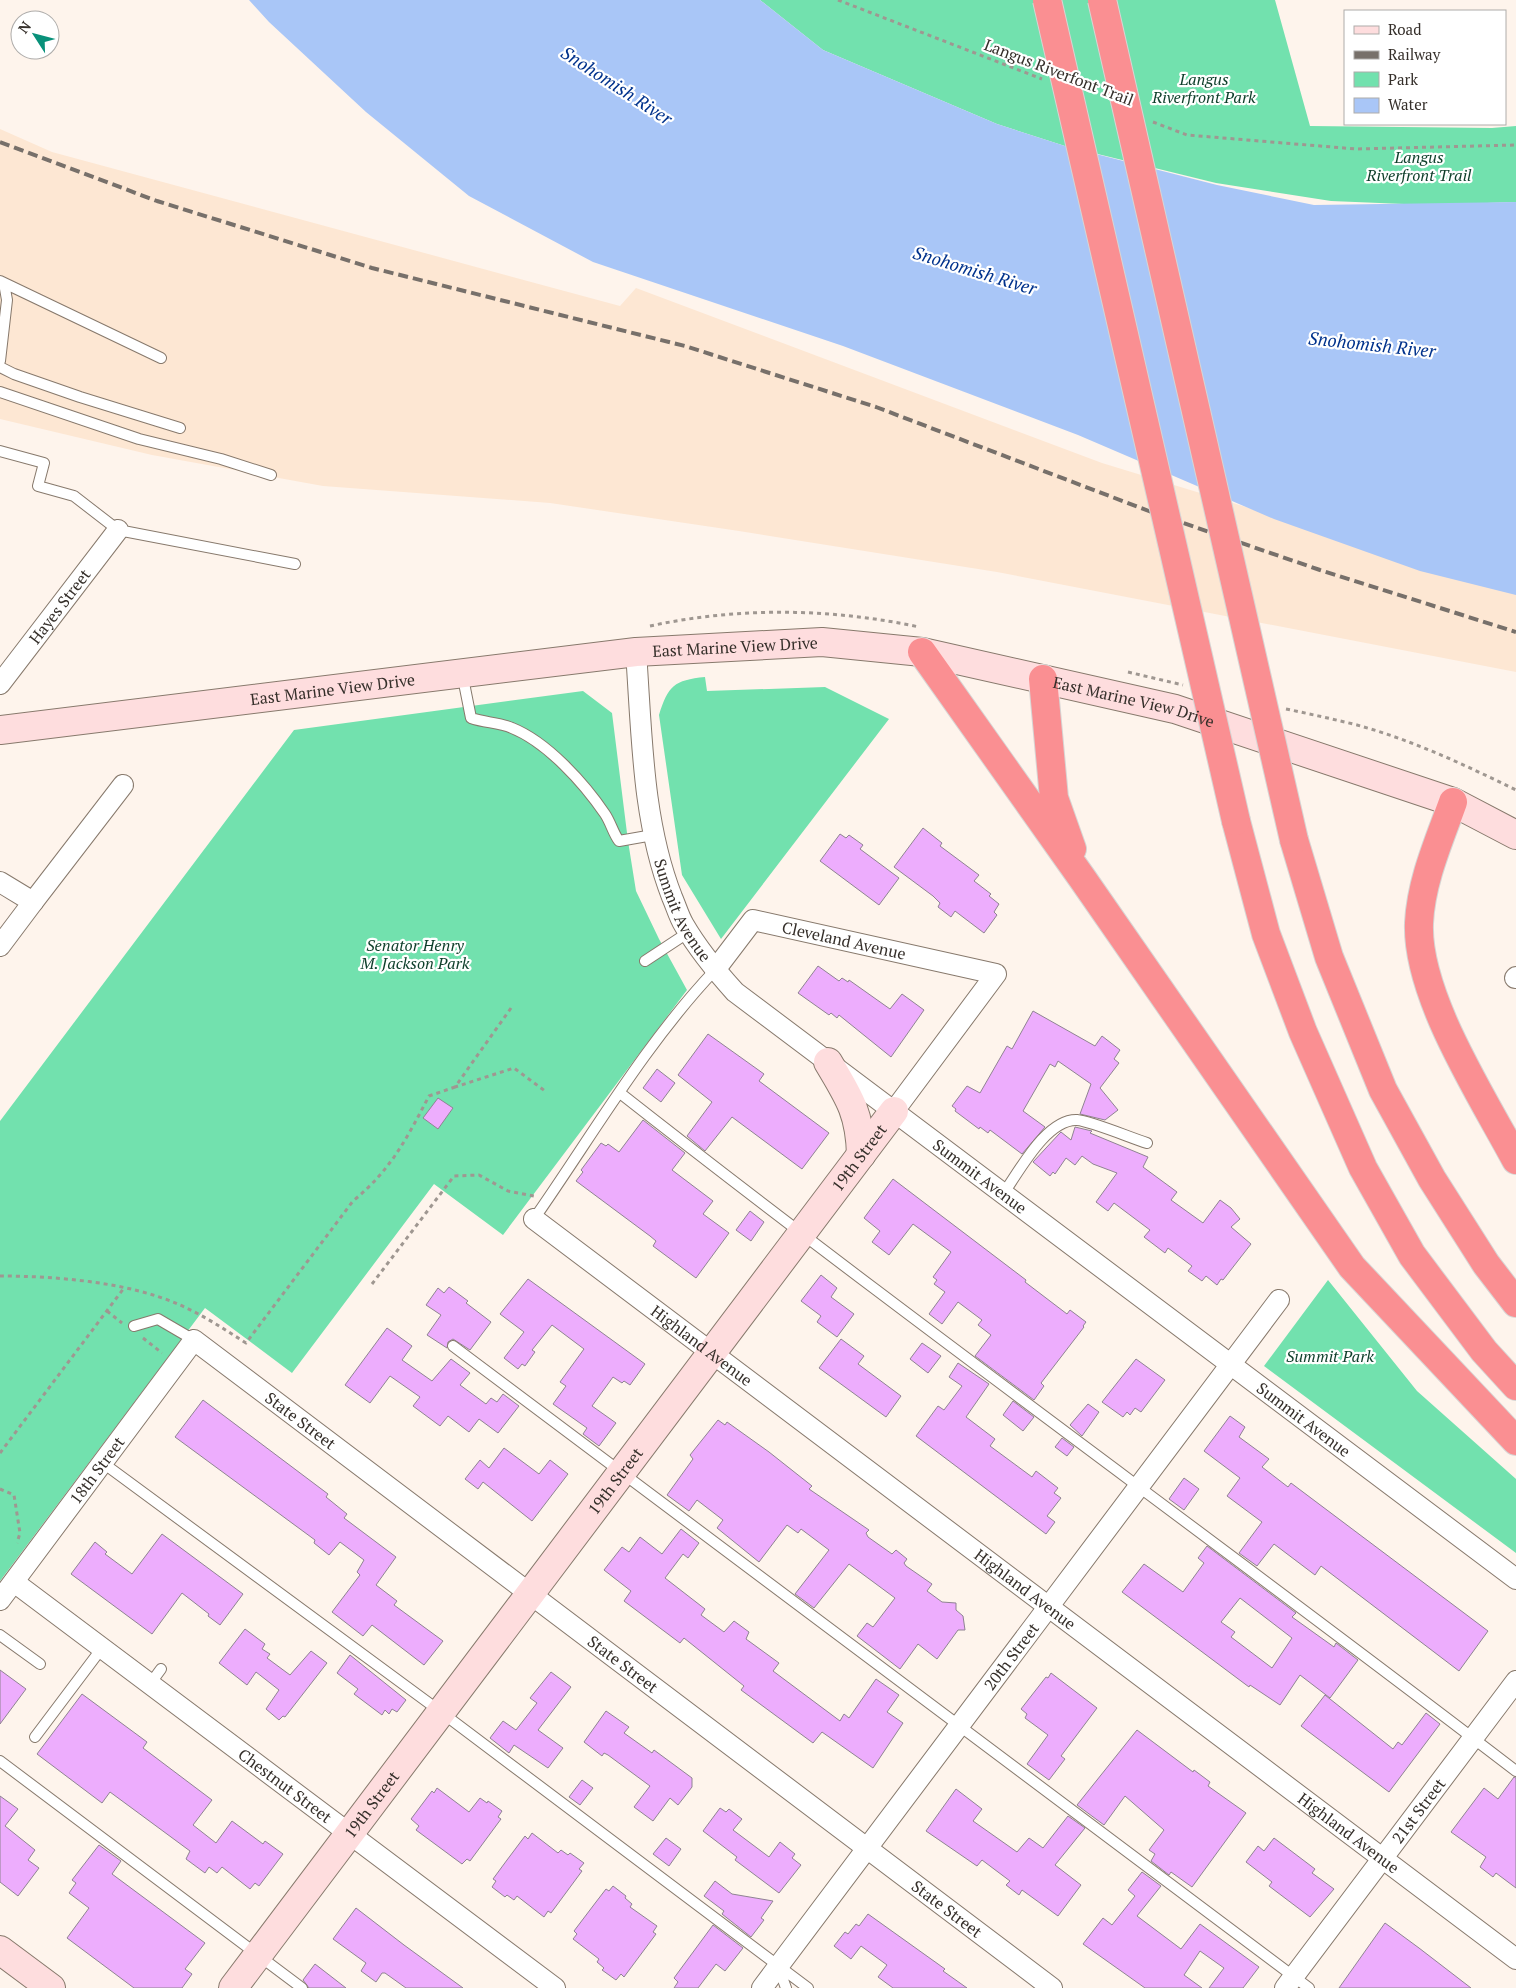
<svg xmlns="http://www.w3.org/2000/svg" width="1516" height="1988" viewBox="0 0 1516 1988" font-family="'PT Serif',serif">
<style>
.built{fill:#fde7d3}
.green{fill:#72e1ae}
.water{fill:#a9c6f7}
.building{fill:#edadfd;stroke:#8f8392;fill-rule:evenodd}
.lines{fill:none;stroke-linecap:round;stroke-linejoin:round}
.lane-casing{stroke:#87796c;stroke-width:12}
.street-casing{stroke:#87796c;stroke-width:22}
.secondary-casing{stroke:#87796c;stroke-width:30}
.highway-casing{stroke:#d7d5d4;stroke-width:30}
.path{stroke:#9f9791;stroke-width:3;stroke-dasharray:4 4;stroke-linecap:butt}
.lane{stroke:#fff;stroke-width:10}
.street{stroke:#fff;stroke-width:20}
.secondary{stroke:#feddde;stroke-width:28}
.highway{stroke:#fa8f92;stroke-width:28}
.rail{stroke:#77706a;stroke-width:4;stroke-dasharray:10 5;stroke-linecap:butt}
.highway-bridge-casing{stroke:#d7d5d4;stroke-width:30;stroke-linecap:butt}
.highway-bridge{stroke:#fa8f92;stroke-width:28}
.labels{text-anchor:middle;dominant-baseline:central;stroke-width:4.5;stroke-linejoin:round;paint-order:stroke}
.street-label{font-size:16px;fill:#352f2a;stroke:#fff}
.park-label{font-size:16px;font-style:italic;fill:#0d3e2a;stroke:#fff}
.water-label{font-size:18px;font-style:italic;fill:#00328c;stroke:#fff}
</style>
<rect width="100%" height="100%" fill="#fef4ec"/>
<path class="built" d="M0,129l52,23 568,154 16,-18 466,175 314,96 100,27v86l-519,-100 -258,-41 -189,-28 -227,-17 -171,-31 -152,-36z"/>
<path class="green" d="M760,0h515l35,126 182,2 24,-2v76l-88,3 -97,-4 -115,-18 -151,-37 -68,-22 -174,-74z
M705,677l2,14 118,-4 64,32 -168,220 -39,-64 -23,-160c9,-29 15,-35 46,-38z
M583,691l29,22 16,128 8,50 23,48 28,51 -184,245 -69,-51 -142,189 -87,-65 -205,273v-460l294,-391z
M1328,1280l89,111 99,88v74l-252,-187z"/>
<path class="water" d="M249,0h511l63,50 174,74 68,22 152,39 97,20 202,-3v393l-96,-24 -146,-52 -196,-84 -235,-89 -250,-84 -124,-66 -103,-84 -97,-90z"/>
<path class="building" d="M923,828l19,15 -2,3 39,29 -5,6 17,13 -2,2 10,8 -5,8 3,3 -13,18 -29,-22 -4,6 -13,-10 2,-4 -7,-7 -39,-29z
M840,834l6,4 3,-3 14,10 -3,4 39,29 -20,27 -59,-44z
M818,966l21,15 3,-3 6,4 1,-2 41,29 12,-15 22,16 -33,47 -52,-42 -2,3 -6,-5 -2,2 -31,-22z
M1033,1011l62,35 7,-10 18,14 -6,9 5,4 -19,25 18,22 -13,10 -25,-6 11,-30 -33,-23 -3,6 -5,-3 -27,47 22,16 -23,27 -32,-24 -2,3 -8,-6 -1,2 -24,-18 1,-2 -4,-3 15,-20 13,7 27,-47 5,3z
M708,1034l56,40 -5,7 70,52 -27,36 -70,-52 -27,34 -18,-15 25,-34 -34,-27z
M657,1069l18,14 -14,19 -18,-14z
M438,1098l15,10 -15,21 -15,-11z
M643,1120l42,33 -13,17 41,31 -10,13 26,19 -33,45 -43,-32 3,-5 -6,-5 -74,-55 7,-9 -2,-2 20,-27 5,3 2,-2 11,8z
M1075,1127l17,4 -2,2 58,24 -5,10 34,25 -6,8 32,23 17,-23 11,8 9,11 -9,8 20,17 -28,36 -2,-1 -4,6 -11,-9 -4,5 -14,-10 4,-5 -24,-18 -3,5 -21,-16 6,-7 -36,-27 -6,8 -12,-9 21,-29 -24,-9 -11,-8 -7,9 -9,-7 -11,16 -2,-2 -3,4 -17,-14 26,-28 2,-2 10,8z
M893,1179l133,101 -1,2 42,32 3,-4 16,12 -3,4 1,1 -43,56 3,3 -10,14 -59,-44 16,-21 -13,-10 4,-5 -24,-18 -16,22 -13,-10 16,-22 -11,-8 3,-4 -4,-3 18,-25 -38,-28 -24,31 -17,-13 8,-11 -16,-13z
M750,1211l14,11 -13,19 -15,-11z
M821,1275l16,13 -6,9 23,17 -17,23 -20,-15 4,-6 -20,-15z
M528,1279l117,85 -15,21 -6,-4 -2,2 -9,-6 -21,29 24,17 -17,23 -16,-12 4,-6 -34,-24 13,-18 -6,-4 24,-33 -32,-24 -20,25 3,2 -10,14 -3,-2 -4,5 -14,-11 20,-26 -24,-18z
M449,1287l19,14 -2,2 25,19 -21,28 -17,-11 -5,3 -1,6 -20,-13 14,-20 -15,-10 12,-17 6,5z
M387,1328l25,18 -10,14 30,21 19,-22 19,14 -10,12 26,19 5,-6 6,4 6,-8 16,12 -21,27 -19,-14 -10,13 -21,-16 -8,10 -27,-20 7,-9 -30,-21 -20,27 -25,-18z
M841,1339l23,17 -6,8 43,32 -15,21 -67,-49z
M922,1343l19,13 -13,17 -18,-14z
M1136,1359l29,21 -24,32 -6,-4 -5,7 -3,-3 -4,5 -21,-15z
M958,1363l31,21 -23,33 29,22 -5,7 42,31 4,-6 22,17 -4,5 7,5 -14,18 8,6 -9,12 -130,-98 22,-30 6,4 18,-24 -13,-9z
M203,1400l125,94 -2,3 21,17 -3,4 52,39 -20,28 21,16 -3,4 49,36 -19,24 -52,-40 -9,11 -31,-24 28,-37 -3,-3 7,-12 -24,-18 -11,13 -15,-12 1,-3 -140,-103z
M1013,1401l21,16 -11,14 -20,-16z
M1088,1404l11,8 -17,24 -12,-11z
M1230,1416l15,11 -6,10 30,22 -7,8 26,20 3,-4 197,148 -29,40 -138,-105 -6,9 -41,-31 -17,22 -18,-13 23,-31 -35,-26 13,-18 -36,-27z
M718,1420l7,5 2,-3 42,30 43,34 -3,3 60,41 -3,3 2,4 24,17 4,-4 11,9 -3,4 2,3 26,18 -5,7 15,11 14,1v7l7,6 2,14h-7l-21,29 -19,-15 -18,25 -43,-33 10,-13 6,4 22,-29 -46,-34 -35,44 -19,-14 34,-44 -28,-21 -3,4 -11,-8 -28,37 -42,-34 6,-8 -26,-20 -8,11 -22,-16 26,-36 -3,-4z
M1062,1438l12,9 -7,9 -12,-9z
M504,1448l35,26 11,-14 18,14 -36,47 -49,-39 -5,7 -13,-10 15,-19 9,8z
M1184,1478l15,11 -15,21 -15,-11z
M681,1529l18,14 -11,15 -5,-4 -18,24 40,31 -4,6 23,17 10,-11 15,11 -3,7 33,24 -6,8 67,50 4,-7 5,4 27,-39 23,16 -12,17 16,11 -30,45 -51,-36 -9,11 -72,-53 3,-4 -60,-48 -4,5 -56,-42 7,-10 -27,-21 18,-23 7,5 11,-15 22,17z
M162,1534l81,60 -23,31 -12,-9 1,-2 -27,-21 -30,41 -81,-60 24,-32 12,10 -2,2 27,20z
M1207,1546l89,67 -4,4 42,30 2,-4 22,17 -28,38 -30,-23 -20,30 -30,-20 -1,2 -127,-95 22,-28 39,28 21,-29 -6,-5zM1240,1598l52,40 -20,30 -41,-31 4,-5 -14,-10z
M245,1629l20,15 -3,5 8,5 -3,4 23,17 21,-24 16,12 -42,54 -2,-1 -4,4 -13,-11 13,-19 -23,-18 -9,13 -28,-22z
M350,1655l56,45 -9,12 -5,-3 -3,5 -4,-4 -3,5 -28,-21 4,-5 -21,-16z
M0,1670l26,19 -26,35z
M551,1672l20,15 -33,43 25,18 -15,20 -34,-23 -5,8 -19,-15 13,-17 13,9 21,-27 -7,-5z
M1051,1673l46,35 -36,48 4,3 -16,21 -22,-16 21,-29 -23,-17 2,-4 -6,-5 25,-32 2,1z
M82,1694l65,48 -4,6 69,52 -19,25 23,18 16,-22 31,23 2,-3 18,13 -24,32 -4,-3 -5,6 -28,-22 -5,6 -8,-6 -4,6 -19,-14 4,-8 -80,-59 -8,11 -65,-49z
M1325,1695l68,54 5,-7 4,3 24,-32 14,11 -51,68 -88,-66z
M606,1711l23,16 -5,6 28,20 2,-3 38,28v9l-14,18 -8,-7 -17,23 -19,-14 16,-21 -42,-31 -4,-2 -2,3 -18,-14z
M1137,1730l56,42 1,-2 16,12 -2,4 38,27 -54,74 -21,-15 -2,3 -18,-14 4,-7 -6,-4 15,-20 -39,-34 -21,29 -27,-20z
M1514,1777l2,1v110l-20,-15 -3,4 -13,-10 6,-10 -35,-25 33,-44 14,11z
M582,1780l11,8 -13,17 -11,-8z
M437,1788l32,24 11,-14 7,5 1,-2 14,10 -4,6 3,2 -31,42 -3,-2 -5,5 -46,-34 3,-4 -8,-7 21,-28 2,2z
M956,1789l26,20 -9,12 44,31 12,-14 14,10 25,-32 17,12 -30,37 26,20 -23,31 -36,-26 -3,5 -13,-10 4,-4 -28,-21 -5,6 -51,-35z
M0,1796l18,13 -13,17 30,24 -7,10 11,8 -21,28 -18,-14z
M720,1808l6,4 3,-3 13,10 -9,11 36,27 11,-15 15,12 -3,4 9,7 -22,28 -44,-33 2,-3 -34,-26z
M532,1833l26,20 3,-3 7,5 2,-2 14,10 -5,6 3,2 -31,42 -3,-2 -4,6 -27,-21 -3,4 -7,-5 -2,2 -13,-10 4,-6 -3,-2 14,-19 18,-24 3,3z
M666,1838l15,11 -12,17 -16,-12z
M1274,1838l41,31 -3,4 22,16 -24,28 -41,-31 3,-4 -26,-20 12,-16 6,5z
M99,1845l22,16 -9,13 93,69 -20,26 7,5 -10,14h-48l-67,-50 22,-30 -20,-15 7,-10 -4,-3z
M1142,1872l19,14 -24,30 44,33 19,-25 59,43 -16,21h-34l15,-20 -24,-17 -16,24 18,13h-57l-62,-44 20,-26 9,7 23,-29 -7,-6z
M715,1881l17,13 41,7 -12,17 3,2 -13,17 -29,-23 2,-3 -20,-15z
M613,1886l13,10 -1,2 7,6 -2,3 27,19 -4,6 3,2 -32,43 -3,-3 -5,6 -14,-10 2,-2 -7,-6 2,-3 -26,-20 4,-5 -3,-3 22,-29 10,-13 3,2z
M356,1908l48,37 59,43h-57l-21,-15h-3l-6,9 -15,-11 5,-8 -33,-24z
M868,1914l77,55 -2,2 24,17h-74l-15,-11 9,-12 -26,-19 -10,13 -17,-13 11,-14 3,2 8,-10 3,2z
M1385,1923l34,25 52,40h-132z
M713,1925l30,23 -18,23 -9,-7 -18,24h-24l4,-6 -4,-4z
M315,1964l31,24h-37l-6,-8z"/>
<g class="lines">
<g class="lane-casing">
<path id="lane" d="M0,281l161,77
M0,361l7,-61 -3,-17
M0,367l14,7 66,23 100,31
M0,392l139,47 82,20 50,16
M0,451l44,12 -6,23 36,10 44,34 177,34
M462,673l9,45c14,5 28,4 41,10 35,14 72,55 93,86 6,9 8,19 14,27l34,-6
M645,961l44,-29
M620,1093c294,231 599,450 896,678
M1003,1194c16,-22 43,-75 74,-74 14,1 54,18 70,23
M534,1219c58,-83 111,-175 181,-249
M134,1326l24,-7 36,21
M453,1346l856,642
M103,1463l338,249 367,276
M0,1635l40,29
M150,1684l11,-15
M35,1737l67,-89
M0,1761l302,227
M778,1966l8,22"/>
</g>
<g class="street-casing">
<g id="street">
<path id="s1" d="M636,652c6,83 6,168 36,245 4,9 7,20 12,28 14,24 32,46 51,67l781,587"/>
<path id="s2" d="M0,684l118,-154"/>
<path d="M0,882l33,20 -33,44"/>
<path d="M33,902l90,-117"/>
<path id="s3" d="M715,970l38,-50 243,54 -102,137"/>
<path d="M1515,978l1,-1"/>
<path id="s4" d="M534,1219l982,740"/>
<path id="s5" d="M14,1582l541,406"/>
<path id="s6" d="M0,1600l194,-260 858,648"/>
<path id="s7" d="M762,1988l517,-688"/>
<path id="s8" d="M1285,1988l231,-307"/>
</g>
</g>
<g class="secondary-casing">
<g id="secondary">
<path id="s9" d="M0,730l636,-78 186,-10 100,10 253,57 278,93 63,33"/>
<path d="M828,1062c21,35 32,51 33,93"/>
<path d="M0,1950l51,38"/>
<path id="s10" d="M233,1988l661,-877"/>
</g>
</g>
<g class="highway-casing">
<path id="highway" d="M922,652l160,226 270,389 164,174
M1043,679l11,119 18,51
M1453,802c-14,39 -32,79 -34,121 -3,72 63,173 97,237
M1236,821l30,113 37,98 60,136 49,87 72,96 32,35
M1294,840l35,117 54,133 49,89 54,85 30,39"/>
</g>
<path class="path" d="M838,0l204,79
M1153,122l34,13 169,14 160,-4
M650,626c88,-19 181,-18 269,1
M1128,672l55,13
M1286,709c24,5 47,10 71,16 55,15 108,40 159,65
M511,1008l-56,79 59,-19 31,23
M0,1276c55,0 129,6 180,29 23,10 44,24 66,38l107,-142c38,-31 54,-63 76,-105l26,-9
M372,1284l82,-108 25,-1 29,16 26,5
M107,1311l15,12
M143,1338l19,15
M0,1453l124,-165
M0,1489l14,6 6,38 -3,10"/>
<use href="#lane" class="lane"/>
<use href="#street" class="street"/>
<use href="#secondary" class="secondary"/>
<use href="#highway" class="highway"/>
<path class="rail" d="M0,142l157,59 215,67 313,78 191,61 278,106 166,57 196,62"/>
<g class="highway-bridge-casing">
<path id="highway-bridge" d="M1047,0l189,821
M1102,0l192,840"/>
</g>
<use href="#highway-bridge" class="highway-bridge"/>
</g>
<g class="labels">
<g class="street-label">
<text transform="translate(1059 72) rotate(21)">Langus Riverfont Trail</text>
<text stroke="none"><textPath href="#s2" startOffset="98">Hayes Street</textPath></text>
<text stroke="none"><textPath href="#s9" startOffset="740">East Marine View Drive</textPath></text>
<text stroke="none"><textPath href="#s9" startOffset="335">East Marine View Drive</textPath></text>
<text stroke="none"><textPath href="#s9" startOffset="1145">East Marine View Drive</textPath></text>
<text stroke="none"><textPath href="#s1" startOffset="265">Summit Avenue</textPath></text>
<text stroke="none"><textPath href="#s3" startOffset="156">Cleveland Avenue</textPath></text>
<text stroke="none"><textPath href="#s10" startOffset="1040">19th Street</textPath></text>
<text stroke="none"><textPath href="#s1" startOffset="670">Summit Avenue</textPath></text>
<text stroke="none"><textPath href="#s4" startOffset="210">Highland Avenue</textPath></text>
<text stroke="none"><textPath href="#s6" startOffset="458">State Street</textPath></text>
<text stroke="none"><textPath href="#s1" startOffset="1075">Summit Avenue</textPath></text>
<text stroke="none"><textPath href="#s6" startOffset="162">18th Street</textPath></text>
<text stroke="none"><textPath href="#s10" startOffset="635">19th Street</textPath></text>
<text stroke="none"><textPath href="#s4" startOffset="615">Highland Avenue</textPath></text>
<text stroke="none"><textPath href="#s7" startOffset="415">20th Street</textPath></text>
<text stroke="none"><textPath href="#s6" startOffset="862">State Street</textPath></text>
<text stroke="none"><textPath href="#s5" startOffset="339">Chestnut Street</textPath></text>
<text stroke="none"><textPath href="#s10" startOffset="230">19th Street</textPath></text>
<text stroke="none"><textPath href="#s8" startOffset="222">21st Street</textPath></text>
<text stroke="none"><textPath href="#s4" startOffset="1020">Highland Avenue</textPath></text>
<text stroke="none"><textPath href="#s6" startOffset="1268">State Street</textPath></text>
</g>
<g class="park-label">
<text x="1204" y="79">Langus<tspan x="1204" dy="18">Riverfront Park</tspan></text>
<text x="1419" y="157">Langus<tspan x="1419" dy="18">Riverfront Trail</tspan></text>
<text x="415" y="945">Senator Henry<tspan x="415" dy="18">M. Jackson Park</tspan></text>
<text x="1330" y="1356">Summit Park</text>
</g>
<g class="water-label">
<text transform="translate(617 85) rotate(33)">Snohomish River</text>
<text transform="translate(975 270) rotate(17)">Snohomish River</text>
<text transform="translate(1372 344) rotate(6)">Snohomish River</text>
</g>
</g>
<rect x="1344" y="10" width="162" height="115" fill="#ffffff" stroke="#aeacaa"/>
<rect x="1354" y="26" width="25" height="8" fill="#feddde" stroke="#aeacaa"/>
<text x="1388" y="35" font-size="15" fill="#352f2a">Road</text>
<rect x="1354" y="51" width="25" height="8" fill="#77706a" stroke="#aeacaa"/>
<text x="1388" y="60" font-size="15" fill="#352f2a">Railway</text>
<rect x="1354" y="72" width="25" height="15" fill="#72e1ae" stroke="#aeacaa"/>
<text x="1388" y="85" font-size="15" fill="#352f2a">Park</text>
<rect x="1354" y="98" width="25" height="15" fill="#a9c6f7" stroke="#aeacaa"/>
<text x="1388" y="110" font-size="15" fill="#352f2a">Water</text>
<g transform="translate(35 35) rotate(306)"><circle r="24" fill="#ffffff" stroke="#aeacaa"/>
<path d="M0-4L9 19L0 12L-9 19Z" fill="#09917a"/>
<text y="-8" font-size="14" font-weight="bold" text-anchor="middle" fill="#352f2a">N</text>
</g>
</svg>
